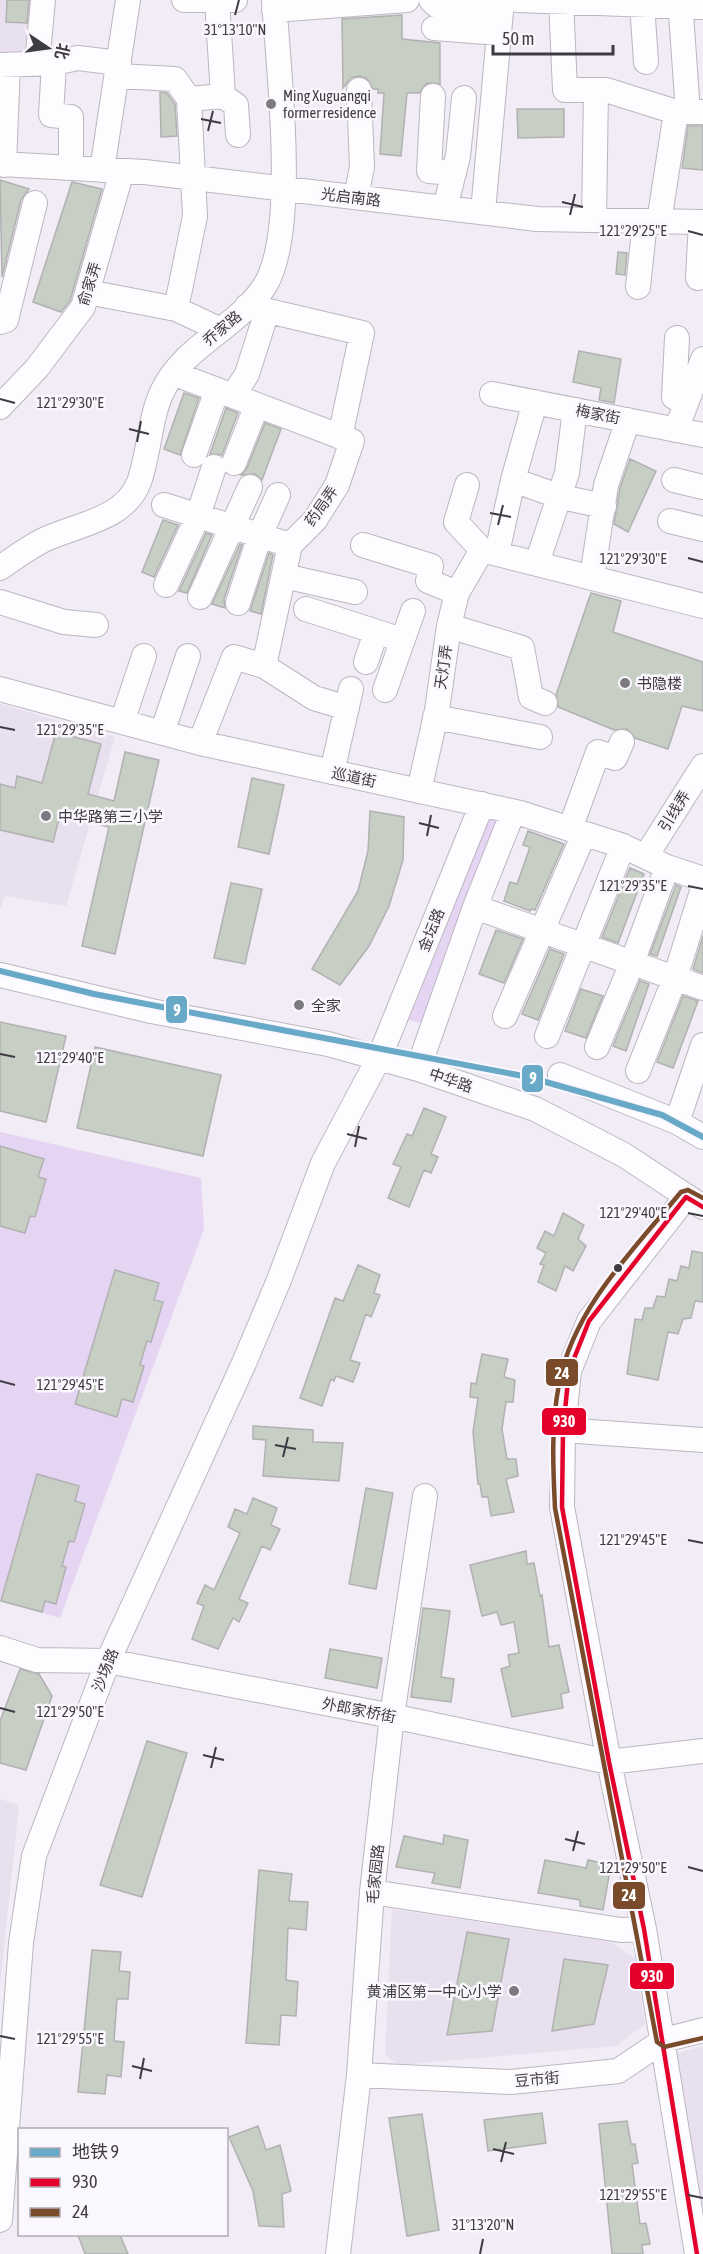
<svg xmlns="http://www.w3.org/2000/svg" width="703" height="2254" viewBox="0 0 703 2254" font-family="'Asap Condensed','Noto Sans SC',sans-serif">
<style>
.built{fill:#e9e0ef}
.green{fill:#e5d5f2}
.building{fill:#c7cec4;stroke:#b1b1b2;stroke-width:1.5}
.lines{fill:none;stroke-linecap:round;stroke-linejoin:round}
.minor-casing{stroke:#bbb7bf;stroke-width:26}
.minor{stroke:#fdfcfe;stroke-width:24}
.bus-1-casing{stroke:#fbf7fe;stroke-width:9}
.bus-2-casing{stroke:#fbf7fe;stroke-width:9}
.bus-1{stroke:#e4002b;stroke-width:4.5}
.bus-2{stroke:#7a4b2a;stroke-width:4.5}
.metro-1-casing{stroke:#fbf7fe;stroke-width:10}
.metro-1{stroke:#67a9c7;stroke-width:6}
.ticks{fill:none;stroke:#3f3b42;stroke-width:2}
.poi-dot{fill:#7d7981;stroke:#fbf7fe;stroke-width:2}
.bus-dot{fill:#3f3b42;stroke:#fbf7fe;stroke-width:2}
.labels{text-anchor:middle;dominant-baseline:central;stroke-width:5;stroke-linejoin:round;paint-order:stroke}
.poi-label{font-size:15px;fill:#3f3b42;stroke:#fbf7fe;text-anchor:start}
.street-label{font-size:15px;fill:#3f3b42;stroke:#fbf7fe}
.ticks-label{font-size:15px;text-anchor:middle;fill:#3f3b42;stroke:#fbf7fe;stroke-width:5;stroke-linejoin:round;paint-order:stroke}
.line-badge{stroke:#fbf7fe;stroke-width:2}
.badge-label{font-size:16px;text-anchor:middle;font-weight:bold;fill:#fff}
</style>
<rect width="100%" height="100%" fill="#f1ecf5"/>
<path class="built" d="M0,0h37l-3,54h-34z
M0,704l115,33 -49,169 -61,-10 -5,13z
M0,1799l19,6 -19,181z
M392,1909l219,33 24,16 10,66 -29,22 -218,19 -13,-11z
M703,2046v172l-26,-165z"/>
<path class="green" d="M486,817l16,6 -78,201 -21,-6z
M0,1132l201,46 3,51 -144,389 -60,-17z"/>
<path class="building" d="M7,0h22l-2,23 -21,-1z
M402,15v24l38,4v41l-13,-1 -8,10h-12l-6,63 -21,-2 4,-61h-6v-4h-5l-7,-11 -7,-2 -8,2 -8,10 -1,-69z
M160,92l7,1 8,11 2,32 -16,1z
M517,109h47v28l-46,1z
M688,126h15v44l-21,-2z
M0,180l29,9 -8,11 -19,77z
M72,182l30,7 -32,112 -9,11 -28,-10z
M618,252l9,1 -2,22 -9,-1z
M579,351l42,8 -7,44 -15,-3 2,-12 -28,-6z
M184,393l15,5 -19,57 -16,-6z
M226,408l12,5 -16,42 -12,-1z
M265,423l16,6 -19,51 -7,-6 -14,1 6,-7z
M630,459l26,12 -28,61 -14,-8 6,-36z
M163,520l15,5 -24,52 -12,-5z
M206,533l6,2 -25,58 -8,-2z
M240,544l2,1 -18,54 1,9 -13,-4z
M269,553l4,2 -12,59 -11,-3z
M591,593l30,8 -8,31 90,30v49l-21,-5 -14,43 -33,-11 -8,-9 -13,1 -56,-23 -2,-12z
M56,732l45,12 -13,50 26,7 11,-49 34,8 -44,194 -33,-8 27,-119 -49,-12 -7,27 -53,-12v-46l15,4 2,-12 25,7z
M252,778l32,7 -15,69 -31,-7z
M370,811l34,6 -1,43 -14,46 -20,40 -29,39 -28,-16 46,-78 10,-40z
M528,831l36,13 -29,66 -4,-1 -1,2 -26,-10 6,-19 7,2 13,-37 -7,-2z
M630,868l14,6 -26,69 -16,-6z
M231,883l31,6 -17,75 -31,-6z
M676,885l5,2 -24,69 -7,-2z
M496,930l27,9 -19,44 -25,-9z
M703,936v37l-10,-4z
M550,949l14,5 -26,66 -16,-6z
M640,981l9,3 -23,67 -13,-5z
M581,989l22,7 -17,42 -21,-7z
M683,996l15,5 -25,67 -16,-6z
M0,1022l66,14 -20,86 -46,-11z
M95,1047l126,28 -18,81 -126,-28z
M424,1108l22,9 -15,37 7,3 -7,16 -7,-3 -15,37 -21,-9 13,-31 -8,-3 14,-30 5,2z
M0,1146l44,13 -6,18 8,2 -11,38 -5,-1 -5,17 -25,-7z
M563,1213l21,12 -6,14 8,7 -13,25 -8,-5 -9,25 -18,-9 6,-17 -4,-1 6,-11 -9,-5 8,-17 9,5z
M692,1251l11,2v49l-8,-1 -4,17 -8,1 -5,15 -10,-2 -10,48 -31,-6 8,-55 7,1 3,-12h8l4,-12 8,1 4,-18 8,2 4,-15 8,2z
M358,1265l22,10 -6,18 6,2 -9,22 -5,-3 -16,46 10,3 -7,19 -17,-6 -2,5 -3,-2 -9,27 -22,-8 35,-100 8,3z
M115,1270l44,13 -5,17 9,2 -12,40 -4,-1 -7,24 4,1 -11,36 -11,-3 -5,18 -42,-13z
M482,1354l26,5 -4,18 11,3 -2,22h-7l-4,27 5,30h9l2,17 -12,3 8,33 -23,4 -3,-19h-6l-2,-13h-2l-5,-52 5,-34 -8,-1 1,-14 5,1z
M253,1426l60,4v12l30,1 -4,38 -76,-5 3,-36 -13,-1z
M37,1474l42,12 -4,15 10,3 -11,38 -5,-1 -7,25 4,1 -10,37 -11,-3 -3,11 -41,-11z
M366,1488l27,5 -17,96 -27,-5z
M253,1498l24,10 -6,17 9,4 -10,21 -8,-4 -23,53 9,4 -9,19 -6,-4 -15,31 -26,-10 12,-33 -7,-3 8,-18 9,5 26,-57 -12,-6 7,-18 12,5z
M526,1551l1,13 7,-1 6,33 2,-1 7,52 10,-2 10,47 -8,2 2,14 -51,9 -11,-48 9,-3 -2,-11 11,-2 -5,-31 -13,3 -4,-13 -15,4 -12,-51z
M423,1608l27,3 -9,66 13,2 -3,23 -40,-5z
M330,1649l52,9 -5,30 -52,-10z
M20,1669l19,5 13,22 -26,74 -26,-7v-42z
M147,1741l40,12 -45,144 -42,-12z
M444,1835l24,5 -8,48 -28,-5 3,-10 -39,-6 8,-31 39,8z
M545,1860l41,8 2,-8 23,5 -8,45 -23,-4v-6l-42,-7z
M259,1870l33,4 -3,27 19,1 -2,28 -18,-2 -2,52 12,2 -2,34 -15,-1 -2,30 -33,-2z
M467,1932l42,7 -17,92 -45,4z
M92,1950l29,2 -2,19 11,1 -2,27h-11l-3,42 10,1 -3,35 -14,-2 -2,19 -27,-2z
M564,1959l44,6 -14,59 -42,7z
M542,2113l4,30 -58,8 -4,-31z
M422,2114l17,116 -32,6 -18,-118z
M627,2121l4,23h4l3,19 -6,1 8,60 6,-1 4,21 -8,1 1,9h-31l-13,-130z
M258,2126l8,24 14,-5 11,46 -9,3 2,33 -25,-1 -6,-35 -24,-54z
M78,2235h42l8,19h-43z"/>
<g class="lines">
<g class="minor-casing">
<path id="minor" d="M184,0h51
M431,0l5,5 65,6
M518,0l185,7
M561,0l4,90h41l70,22h27
M680,0l8,112
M642,4l4,58
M274,10l133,-10
M434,28l65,5
M54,63l-3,52 20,2v51
M37,64l6,-64
M0,65l54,-2 24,-5 41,5
M117,76l58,3 14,20
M223,96l13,9 2,30
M433,96l-4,75 25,2
M0,164l145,8 392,47 166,3
M4,165l4,-100
M102,170l26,-170
M356,197l6,-30 -3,-77
M445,208l13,-52 6,-58
M483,212l19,-212
M594,220l2,-130
M659,222l17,-110
M698,278l3,-56
M638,287l7,-66
M88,292l88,17 45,21
M247,306l115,27 -22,104
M176,309l19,-93 -6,-117 34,-3 -6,-96
M0,322l6,-2 29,-117
M677,338l-3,59 12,6
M175,374l177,67 -15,44 -22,35 -25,25 -26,121 -30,-9 -34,86
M492,394l211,41
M233,396l14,-22 20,-63
M0,407l37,-39 46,-61 39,-136
M676,430l27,-71
M194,455l23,-65
M234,463l23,-58
M513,480l48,17 43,9
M674,480l29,7
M467,485l-11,37 26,28 221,56
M164,505l126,40
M670,521l33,8
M363,545l68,21 -3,15 29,12
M497,553l16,-73 22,-78
M537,563l30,-90 8,-63
M0,568c15,-10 30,-22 46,-29 33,-15 79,-20 93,-57 10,-27 11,-67 24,-92 22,-45 74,-62 101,-103 35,-53 14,-221 10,-287
M284,576l71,16
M592,577l14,-92 22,-65
M166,585l32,-69 16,-49
M200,597l50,-110
M0,602l64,20 32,3
M238,603l22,-68 18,-40
M306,609l96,31
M449,626l73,22 9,49 14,6
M366,662l10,-30
M264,666l50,32 33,10
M0,689l200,54 320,70 103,33 44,21 36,12
M385,690l28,-79
M435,717l105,20
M122,722l22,-66
M162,733l26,-77
M332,772l19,-83
M419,791l18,-81 12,-84 8,-33 25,-43
M570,829l28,-77 17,6 7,-16
M646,856l57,-90
M475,907l228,81
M0,975l151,36 177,33 90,25 117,40 89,46 79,52
M505,1016l79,-182
M547,1036l76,-190
M597,1047l35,-84 35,-96
M418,1069l57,-162 38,-95
M638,1071l37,-93 28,-90
M560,1075l117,47 26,15
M677,1122l26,-77
M686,1197l-97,124 -20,50 -6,59 -1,77 47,255 35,167 53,325
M563,1430l140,10
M0,1648l37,12 71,1 284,55 217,46 94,-11
M372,1892l249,38 23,-1
M359,2075l152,7 107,-11 46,-31 39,-10
M0,2220l21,-277 13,-87 74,-195 136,-298 35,-83 44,-117 57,-107 102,-252
M338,2254l21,-179 13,-183 20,-176 33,-220"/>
</g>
<use href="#minor" class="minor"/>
<g class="bus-1-casing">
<path id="bus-1" d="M697,2254l-53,-325 -35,-167 -47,-255 1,-77 6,-59 20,-50 97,-124 17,10"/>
</g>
<g class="bus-2-casing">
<path id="bus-2" d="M703,1198l-15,-8 -7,2c-47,57 -108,117 -122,192 -8,41 -6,84 -4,124l102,534 7,5 39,-9"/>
</g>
<use href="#bus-1" class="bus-1"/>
<use href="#bus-2" class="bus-2"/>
<g class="metro-1-casing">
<path id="metro-1" d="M0,971l94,23 434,83 134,38 41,22"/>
</g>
<use href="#metro-1" class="metro-1"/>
</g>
<path class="ticks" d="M235,15l4,-15M201,119l20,4M208,131l5,-20M562,202l21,5M570,215l5,-21M688,231l15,4M0,399l15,4M129,429l20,5M137,442l4,-21M490,513l21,4M498,525l5,-20M688,558l15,4M0,727l15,3M419,823l20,5M427,836l4,-21M688,886l15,3M0,1054l15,3M347,1134l20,5M355,1147l4,-21M688,1213l15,3M0,1381l15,4M275,1445l21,4M283,1457l5,-20M688,1540l15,3M0,1708l15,4M203,1755l21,5M211,1768l5,-21M565,1839l20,5M573,1851l5,-20M688,1867l15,4M0,2036l15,3M132,2066l20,5M140,2079l4,-21M493,2149l21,5M501,2162l5,-20M688,2195l15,3M480,2254l3,-15"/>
<g class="poi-dot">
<circle cx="271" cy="104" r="6"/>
<circle cx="625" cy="683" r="6"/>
<circle cx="46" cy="816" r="6"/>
<circle cx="299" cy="1005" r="6"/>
<circle cx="514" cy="1991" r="6"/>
</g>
<circle class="bus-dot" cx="618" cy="1268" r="5"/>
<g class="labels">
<g class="poi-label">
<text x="283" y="95">Ming Xuguangqi<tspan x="283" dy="17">former residence</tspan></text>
<text x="637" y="683">书隐楼</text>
<text x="58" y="816">中华路第三小学</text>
<text x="311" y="1005">全家</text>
<text x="502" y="1991" text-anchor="end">黄浦区第一中心小学</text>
</g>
<g class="street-label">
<text transform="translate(351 197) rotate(7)">光启南路</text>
<text transform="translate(89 284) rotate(-72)">俞家弄</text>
<text transform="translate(222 328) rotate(-40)">乔家路</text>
<text transform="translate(598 414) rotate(11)">梅家街</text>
<text transform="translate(321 506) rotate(-55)">药局弄</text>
<text transform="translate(443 667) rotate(-82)">天灯弄</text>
<text transform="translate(354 777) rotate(12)">巡道街</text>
<text transform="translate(674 811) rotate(-58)">引线弄</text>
<text transform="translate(431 930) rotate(-68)">金坛路</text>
<text transform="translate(451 1080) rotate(19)">中华路</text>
<text transform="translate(105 1670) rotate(-68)">沙场路</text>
<text transform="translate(359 1710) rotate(11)">外郎家桥街</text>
<text transform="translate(375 1874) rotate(-84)">毛家园路</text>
<text transform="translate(537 2079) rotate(-5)">豆市街</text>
</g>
</g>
<g class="ticks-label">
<text x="235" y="35">31°13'10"N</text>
<text x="633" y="236">121°29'25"E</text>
<text x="70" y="408">121°29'30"E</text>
<text x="633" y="564">121°29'30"E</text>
<text x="70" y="735">121°29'35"E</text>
<text x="633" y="891">121°29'35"E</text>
<text x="70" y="1063">121°29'40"E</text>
<text x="633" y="1218">121°29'40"E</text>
<text x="70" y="1390">121°29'45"E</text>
<text x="633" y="1545">121°29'45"E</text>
<text x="70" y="1717">121°29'50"E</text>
<text x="633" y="1873">121°29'50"E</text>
<text x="70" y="2044">121°29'55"E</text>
<text x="633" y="2200">121°29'55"E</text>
<text x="483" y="2230">31°13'20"N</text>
</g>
<g class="line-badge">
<rect x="165" y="995" width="23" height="29" rx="6" fill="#67a9c7"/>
<rect x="521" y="1064" width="23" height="29" rx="6" fill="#67a9c7"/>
<rect x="545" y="1358" width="34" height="29" rx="6" fill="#7a4b2a"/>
<rect x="541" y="1407" width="46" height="29" rx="6" fill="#e4002b"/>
<rect x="612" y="1881" width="34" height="29" rx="6" fill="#7a4b2a"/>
<rect x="629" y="1962" width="46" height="28" rx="6" fill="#e4002b"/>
</g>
<g class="badge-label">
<text x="177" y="1016">9</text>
<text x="533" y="1084">9</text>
<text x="562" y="1379">24</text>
<text x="564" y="1427">930</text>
<text x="629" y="1901">24</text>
<text x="652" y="1982">930</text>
</g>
<rect x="18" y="2128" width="210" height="108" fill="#fbf7fe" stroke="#b0acb3" stroke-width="1.5"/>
<rect x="30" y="2148" width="30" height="9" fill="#67a9c7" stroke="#b0acb3" stroke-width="1.5"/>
<text x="72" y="2158" font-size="18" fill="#3f3b42">地铁 9</text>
<rect x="30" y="2178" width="30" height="9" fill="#e4002b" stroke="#b0acb3" stroke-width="1.5"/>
<text x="72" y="2188" font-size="18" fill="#3f3b42">930</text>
<rect x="30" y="2208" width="30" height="9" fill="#7a4b2a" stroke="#b0acb3" stroke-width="1.5"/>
<text x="72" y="2218" font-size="18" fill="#3f3b42">24</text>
<g transform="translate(48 48) rotate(103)" stroke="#fbf7fe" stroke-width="4.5" paint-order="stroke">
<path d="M0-4.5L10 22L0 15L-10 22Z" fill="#3f3b42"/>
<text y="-9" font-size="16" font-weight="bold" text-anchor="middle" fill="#3f3b42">北</text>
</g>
<path d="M493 45v9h120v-9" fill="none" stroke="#3f3b42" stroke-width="3"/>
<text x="502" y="45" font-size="18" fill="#3f3b42" stroke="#fbf7fe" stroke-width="4.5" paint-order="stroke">50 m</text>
</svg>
